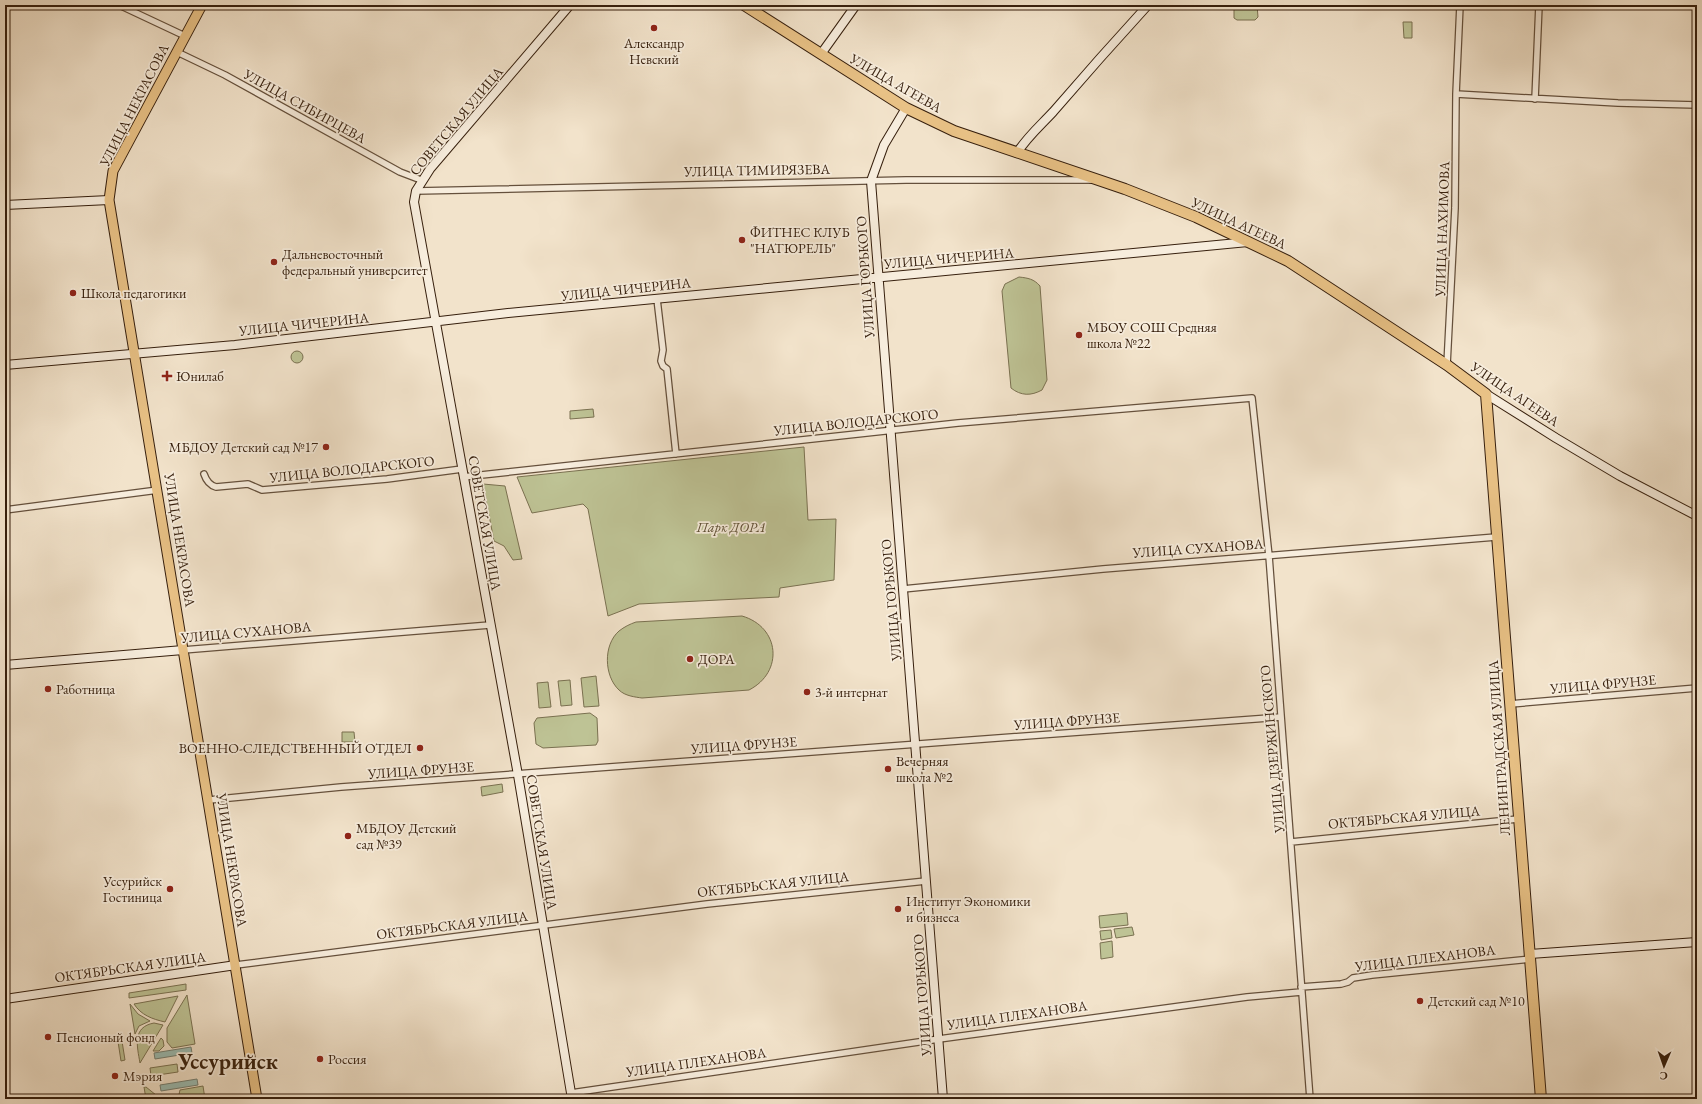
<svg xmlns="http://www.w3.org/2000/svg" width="1702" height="1104" viewBox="0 0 1702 1104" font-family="'EB Garamond',serif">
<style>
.green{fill:#bec395;stroke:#7a7151}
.water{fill:#9bbeb5;stroke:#737e72}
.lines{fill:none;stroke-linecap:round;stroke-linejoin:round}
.street-casing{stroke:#65503c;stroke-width:8}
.secondary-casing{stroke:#361f0d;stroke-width:10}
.primary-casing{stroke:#361f0d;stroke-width:11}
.highway-casing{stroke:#361f0d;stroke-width:12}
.street{stroke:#f7eddd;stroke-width:5.5}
.secondary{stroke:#f7eddd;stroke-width:8}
.primary{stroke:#e9c286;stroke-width:9}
.highway{stroke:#e9c286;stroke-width:10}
.poi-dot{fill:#8f2418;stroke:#f7eddd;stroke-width:1.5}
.labels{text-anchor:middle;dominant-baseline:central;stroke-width:3.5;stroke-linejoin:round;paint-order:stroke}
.poi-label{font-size:14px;fill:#361f0d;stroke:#f7eddd;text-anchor:start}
.street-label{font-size:14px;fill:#361f0d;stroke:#f7eddd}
.park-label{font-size:14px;font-style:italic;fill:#5f5036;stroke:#f7eddd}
.town-label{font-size:22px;font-weight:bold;fill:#361f0d;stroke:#f7eddd}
</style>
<rect width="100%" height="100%" fill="#f2e3cb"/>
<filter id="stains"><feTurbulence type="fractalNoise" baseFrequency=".005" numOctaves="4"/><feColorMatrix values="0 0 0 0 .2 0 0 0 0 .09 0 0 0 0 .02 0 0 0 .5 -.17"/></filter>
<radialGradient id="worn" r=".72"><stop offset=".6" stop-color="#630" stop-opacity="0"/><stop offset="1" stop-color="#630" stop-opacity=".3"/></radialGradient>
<path class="green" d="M1234,5h23l1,12 -3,3h-18l-3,-2z
M1412,22v16h-8l-1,-16z
M1019,277c9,1 15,2 21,9l7,94 -5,10c-11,6 -21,6 -31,-2l-9,-97 3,-7z
M291 357a6 6 0 1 1 12 0a6 6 0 1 1-12 0Z
M593,409l1,8 -24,2v-8z
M804,447l4,73 28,-1 -2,61 -54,8 -1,9 -140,7 -31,12 -20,-107 -5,-5 -51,9 -15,-36z
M483,484l22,2 17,73 -9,1 -9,-14 -10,-5z
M742,616c38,11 42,56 7,74l-107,8c-7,-1 -17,-2 -23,-8 -15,-14 -16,-45 0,-59 5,-4 11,-7 17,-9z
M596,676l3,30 -15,1 -3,-29z
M570,680l2,25 -11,1 -3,-25z
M548,682l3,25 -12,1 -2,-25z
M590,713l7,5 1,23 -2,4 -53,3 -7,-4 -2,-21 3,-5z
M342,732h12l1,10h-13z
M502,784l1,8 -21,4 -1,-9z
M1127,913l1,12 -28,3 -1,-12z
M1132,927l2,8 -18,3 -2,-9z
M1111,930l1,8 -11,2 -1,-9z
M1112,941l1,16 -12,2 -1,-16z
M186,984v6l-57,8v-5z
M187,995l8,49 -23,4 -5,-6v-14z
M178,996l-13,26c-13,-3 -24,-7 -31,-18z
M130,1004l8,10 12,7 -11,5 -4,8z
M154,1023l9,2 -23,38c-3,-17 -8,-36 14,-40z
M117,1035h4l4,25 -4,1z
M161,1038l2,2 1,6 -5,5h-6z
M177,1064l1,8 -27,4 -1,-8z
M203,1086l2,13h-27l2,-9z
M144,1087h2l15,12h-15z"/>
<path class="water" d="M191,1047l1,6 -37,6 -1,-6z
M197,1079l1,6 -37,6 -1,-6z"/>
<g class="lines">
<g class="street-casing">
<path id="street" d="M119,5l66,31
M177,52l48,23 175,97 21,8
M1456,94l162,9 79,2
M1535,99l4,-94
M416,191l490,-11h185
M657,299l6,51 -2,11 2,5 4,3 9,85
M1447,365l8,-157 1,-114 4,-89
M204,474c2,6 5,11 12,13l32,-3 14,6 125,-11 75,-10
M463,477l495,-54 294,-25 17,158 41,543
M5,510l153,-20
M903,589l200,-20 393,-32
M183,650l307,-25
M1510,704l187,-16
M209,800l132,-13 940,-70
M1291,842l227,-23
M236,965l471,-61 219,-23
M1301,987l40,-3 7,-2 5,-4 19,-3 158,-16
M571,1093l368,-54 308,-42 54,-5"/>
</g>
<g class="secondary-casing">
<path id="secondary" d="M570,5l-140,164 -14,22 -2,11 104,573 54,324
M821,54l35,-49
M906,108l-22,37 -13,36 72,918
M1017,153c10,-16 23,-27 36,-41 31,-36 63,-72 95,-107
M5,205l104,-5
M5,365l230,-20 273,-32 740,-71
M1486,394l70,44 64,38 77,40
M5,665l178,-15
M1530,954l167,-12
M5,999l231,-34"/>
</g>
<g class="primary-casing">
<path id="primary" d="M202,5l-89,166 -4,29 148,899"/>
</g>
<g class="highway-casing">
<path id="highway" d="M744,5l162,103 48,23 171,58 71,28 92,44 159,104 39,29 55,705"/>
</g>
<use href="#street" class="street"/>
<use href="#secondary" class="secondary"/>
<use href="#primary" class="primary"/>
<use href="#highway" class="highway"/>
</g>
<g class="poi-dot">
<circle cx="654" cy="28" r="4"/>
<circle cx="742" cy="240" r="4"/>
<circle cx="274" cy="262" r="4"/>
<circle cx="73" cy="293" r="4"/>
<circle cx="1079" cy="335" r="4"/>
<path d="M165 370h4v4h4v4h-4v4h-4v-4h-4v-4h4z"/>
<circle cx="326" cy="447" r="4"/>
<circle cx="690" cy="659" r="4"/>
<circle cx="48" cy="689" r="4"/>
<circle cx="807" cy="692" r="4"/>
<circle cx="420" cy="748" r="4"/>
<circle cx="888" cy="769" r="4"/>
<circle cx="348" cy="836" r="4"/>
<circle cx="170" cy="889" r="4"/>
<circle cx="898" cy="909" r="4"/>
<circle cx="1420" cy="1001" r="4"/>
<circle cx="48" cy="1037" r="4"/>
<circle cx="320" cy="1059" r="4"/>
<circle cx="115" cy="1076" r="4"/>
</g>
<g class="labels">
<g class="poi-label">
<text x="654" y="43" text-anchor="middle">Александр<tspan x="654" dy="16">Невский</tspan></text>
<text x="750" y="232">ФИТНЕС КЛУБ<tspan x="750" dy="16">"НАТЮРЕЛЬ"</tspan></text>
<text x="282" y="254">Дальневосточный<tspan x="282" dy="16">федеральный университет</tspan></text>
<text x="81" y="293">Школа педагогики</text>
<text x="1087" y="327">МБОУ СОШ Средняя<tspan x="1087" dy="16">школа №22</tspan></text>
<text x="176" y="376">Юнилаб</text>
<text x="318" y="447" text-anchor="end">МБДОУ Детский сад №17</text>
<text x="698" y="659">ДОРА</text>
<text x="56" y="689">Работница</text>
<text x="815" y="692">3-й интернат</text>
<text x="412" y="748" text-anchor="end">ВОЕННО-СЛЕДСТВЕННЫЙ ОТДЕЛ</text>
<text x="896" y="761">Вечерняя<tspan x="896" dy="16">школа №2</tspan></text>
<text x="356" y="828">МБДОУ Детский<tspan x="356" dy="16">сад №39</tspan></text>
<text x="162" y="881" text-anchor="end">Уссурийск<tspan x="162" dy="16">Гостиница</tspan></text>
<text x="906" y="901">Институт Экономики<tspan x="906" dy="16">и бизнеса</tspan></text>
<text x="1428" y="1001">Детский сад №10</text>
<text x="56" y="1037">Пенсионый фонд</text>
<text x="328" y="1059">Россия</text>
<text x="123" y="1076">Мэрия</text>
</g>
<g class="street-label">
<text transform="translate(896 83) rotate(30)">УЛИЦА АГЕЕВА</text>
<text transform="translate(134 105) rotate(-63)">УЛИЦА НЕКРАСОВА</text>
<text transform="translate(305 106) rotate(29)">УЛИЦА СИБИРЦЕВА</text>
<text transform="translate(456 121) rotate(-50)">СОВЕТСКАЯ УЛИЦА</text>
<text transform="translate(757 170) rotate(-1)">УЛИЦА ТИМИРЯЗЕВА</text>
<text transform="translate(1239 223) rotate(25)">УЛИЦА АГЕЕВА</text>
<text transform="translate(1442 229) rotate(-88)">УЛИЦА НАХИМОВА</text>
<text transform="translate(949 258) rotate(-5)">УЛИЦА ЧИЧЕРИНА</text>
<text transform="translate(865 277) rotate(-94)">УЛИЦА ГОРЬКОГО</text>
<text transform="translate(626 289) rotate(-6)">УЛИЦА ЧИЧЕРИНА</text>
<text transform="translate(304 324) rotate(-6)">УЛИЦА ЧИЧЕРИНА</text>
<text transform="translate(1515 394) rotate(34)">УЛИЦА АГЕЕВА</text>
<text transform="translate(856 422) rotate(-6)">УЛИЦА ВОЛОДАРСКОГО</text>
<text transform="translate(352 469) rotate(-6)">УЛИЦА ВОЛОДАРСКОГО</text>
<text transform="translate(485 523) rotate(80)">СОВЕТСКАЯ УЛИЦА</text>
<text transform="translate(180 540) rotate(81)">УЛИЦА НЕКРАСОВА</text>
<text transform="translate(1198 548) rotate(-4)">УЛИЦА СУХАНОВА</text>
<text transform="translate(891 600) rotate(-95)">УЛИЦА ГОРЬКОГО</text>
<text transform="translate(246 632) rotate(-5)">УЛИЦА СУХАНОВА</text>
<text transform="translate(1603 684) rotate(-5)">УЛИЦА ФРУНЗЕ</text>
<text transform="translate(1067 721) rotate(-4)">УЛИЦА ФРУНЗЕ</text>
<text transform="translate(744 745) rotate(-4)">УЛИЦА ФРУНЗЕ</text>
<text transform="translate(1499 748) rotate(-94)">ЛЕНИНГРАДСКАЯ УЛИЦА</text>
<text transform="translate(1272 749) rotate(-95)">УЛИЦА ДЗЕРЖИНСКОГО</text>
<text transform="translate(421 770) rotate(-4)">УЛИЦА ФРУНЗЕ</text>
<text transform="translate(1404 817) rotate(-5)">ОКТЯБРЬСКАЯ УЛИЦА</text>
<text transform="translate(542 842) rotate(81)">СОВЕТСКАЯ УЛИЦА</text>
<text transform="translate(232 860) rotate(81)">УЛИЦА НЕКРАСОВА</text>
<text transform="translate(773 884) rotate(-6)">ОКТЯБРЬСКАЯ УЛИЦА</text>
<text transform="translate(452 925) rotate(-7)">ОКТЯБРЬСКАЯ УЛИЦА</text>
<text transform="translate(1425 958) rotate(-7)">УЛИЦА ПЛЕХАНОВА</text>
<text transform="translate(130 967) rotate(-8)">ОКТЯБРЬСКАЯ УЛИЦА</text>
<text transform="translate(922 995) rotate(-94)">УЛИЦА ГОРЬКОГО</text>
<text transform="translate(1017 1015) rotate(-8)">УЛИЦА ПЛЕХАНОВА</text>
<text transform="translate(696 1062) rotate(-8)">УЛИЦА ПЛЕХАНОВА</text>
</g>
<g class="park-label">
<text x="731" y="527">Парк ДОРА</text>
</g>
<g class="town-label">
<text x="228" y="1061">Уссурийск</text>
</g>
</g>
<rect width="1702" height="1104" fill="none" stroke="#f2e3cb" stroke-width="20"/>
<rect x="6" y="6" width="1690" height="1092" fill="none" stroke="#361f0d" stroke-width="2"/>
<rect x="10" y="10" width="1682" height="1084" fill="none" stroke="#361f0d"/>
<g transform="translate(1664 1066) rotate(182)" stroke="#f7eddd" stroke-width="3" paint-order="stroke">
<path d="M0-3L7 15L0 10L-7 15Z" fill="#361f0d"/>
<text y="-6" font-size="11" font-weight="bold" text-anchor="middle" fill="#361f0d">С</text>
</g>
<rect width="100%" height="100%" filter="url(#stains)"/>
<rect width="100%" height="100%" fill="url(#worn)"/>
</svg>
